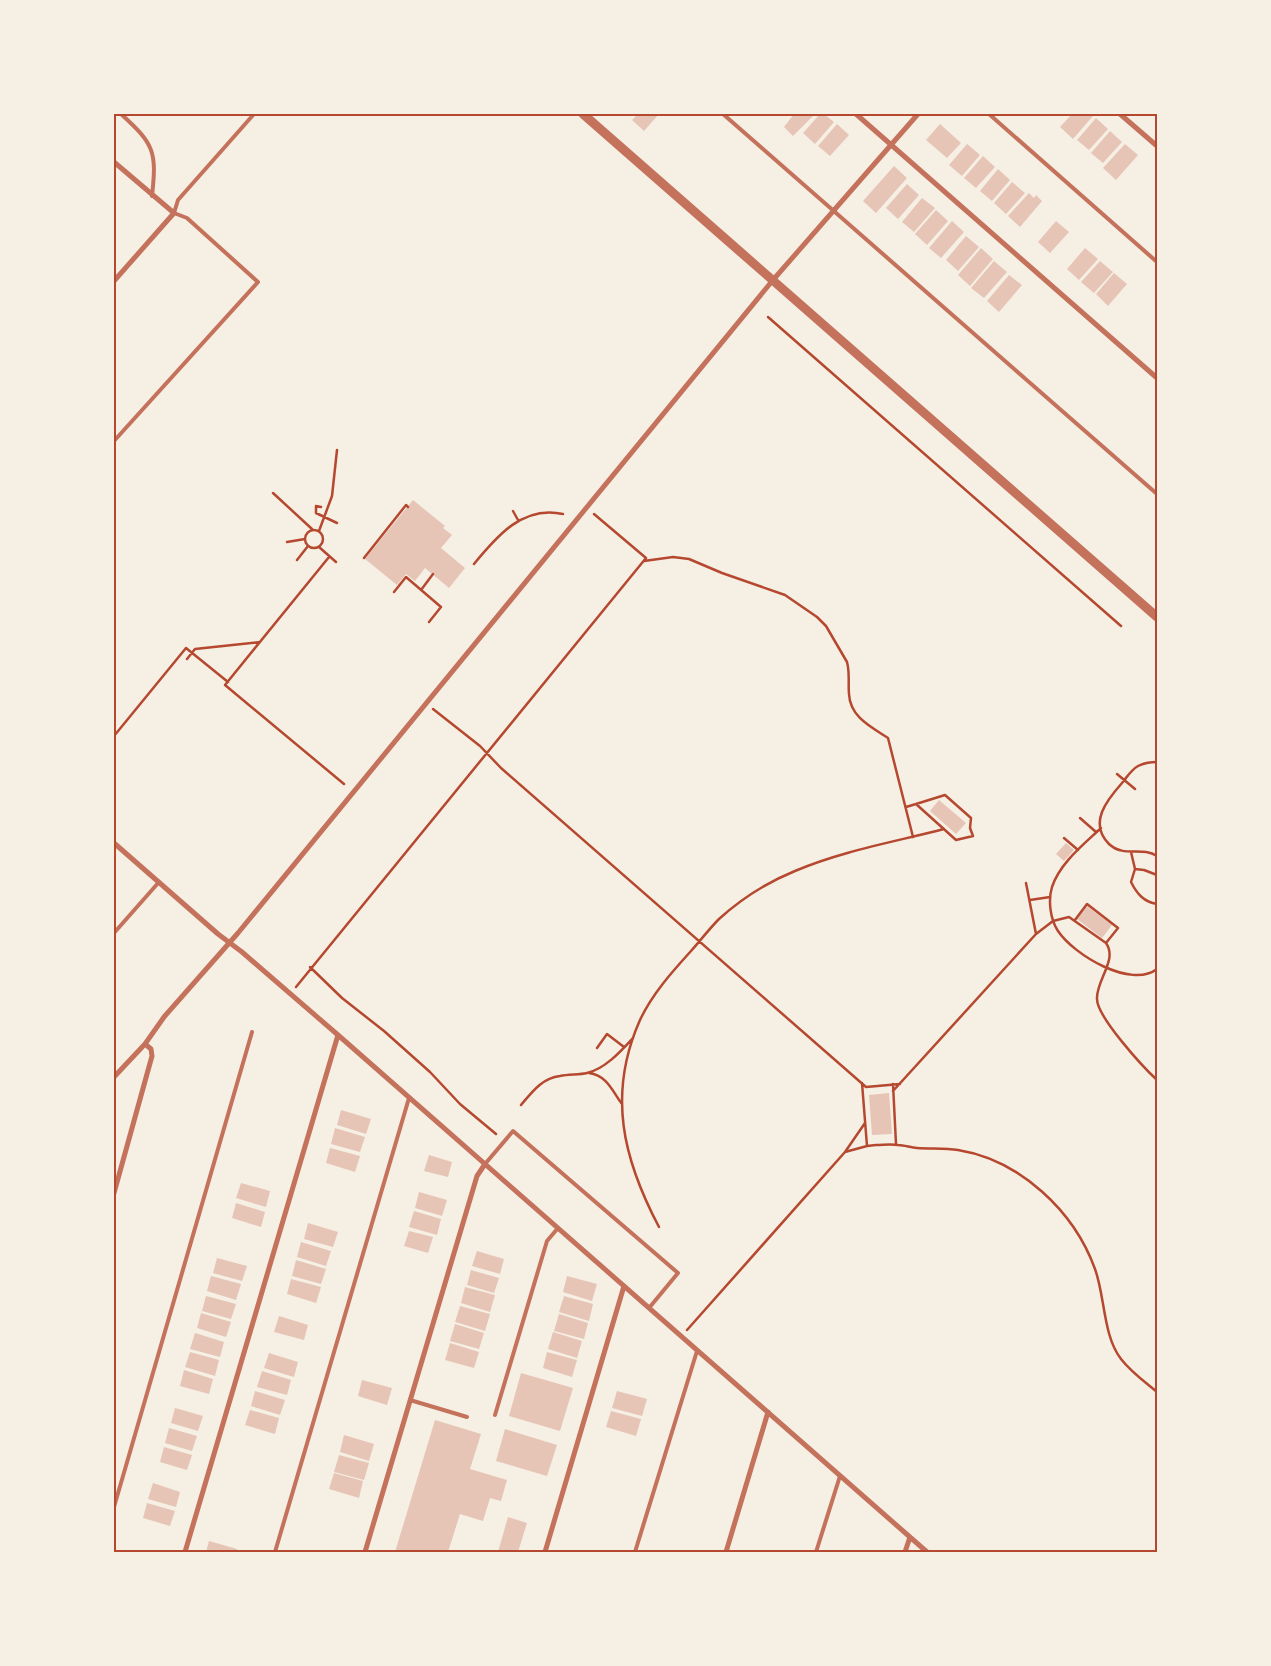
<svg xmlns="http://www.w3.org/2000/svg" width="1271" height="1666" viewBox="0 0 1271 1666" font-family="Raleway,sans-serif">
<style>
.building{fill:#e6c5b7}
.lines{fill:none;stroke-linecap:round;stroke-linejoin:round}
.path{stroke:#b5482f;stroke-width:2.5}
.service{stroke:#c5725c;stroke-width:4}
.minor{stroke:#c5725c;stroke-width:5}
.tertiary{stroke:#c5725c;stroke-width:9}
.neatline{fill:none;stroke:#b5482f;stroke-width:2}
</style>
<rect width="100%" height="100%" fill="#f6efe4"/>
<path class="building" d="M638,114h21l-15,17 -12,-11z
M794,114h21l-22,22 -9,-9z
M820,114h4l10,8 -19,22 -12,-11z
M1072,114h19l2,2 -20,23 -13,-12z
M1096,118l12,11 -19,21 -12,-10z
M837,124l12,11 -19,21 -12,-10z
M940,124l21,19 -14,15 -21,-18z
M1110,131l12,11 -19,21 -12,-10z
M967,144l13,11 -18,21 -13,-11z
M1125,144l13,11 -22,25 -13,-12z
M983,156l12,11 -19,21 -12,-10z
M894,166l13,12 -31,35 -13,-12z
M998,169l12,11 -18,21 -12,-10z
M1012,182l13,11 -19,21 -12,-11z
M907,184l12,11 -21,24 -12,-11z
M1029,193l5,5 2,-3 6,6 -22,26 -12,-11z
M922,198l13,10 -21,24 -12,-10z
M936,210l12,11 -21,24 -12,-11z
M952,221l12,11 -23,26 -12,-10z
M1056,221l13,11 -19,21 -12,-11z
M966,236l13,11 -21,24 -12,-11z
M981,248l12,11 -23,27 -12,-11z
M1085,248l13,11 -19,21 -12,-11z
M994,261l13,11 -23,26 -13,-10z
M1100,261l13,11 -19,21 -13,-11z
M1114,273l13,11 -19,22 -12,-12z
M1009,275l13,10 -23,27 -12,-11z
M413,500l32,26 -2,2 9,7 -11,13 24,20 -16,20 -24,-20 -10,13 -9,-7 -9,11 -32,-26z
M939,800l27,23 -10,11 -26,-23z
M1066,843l8,7 -10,11 -8,-7z
M1087,906l25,19 -10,13 -25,-19z
M889,1093l3,41 -20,1 -3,-40z
M341,1110l30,9 -5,15 -29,-9z
M335,1128l30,9 -5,15 -29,-8z
M330,1148l30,8 -5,16 -29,-9z
M429,1155l23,7 -4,15 -24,-6z
M241,1183l29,8 -4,16 -30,-9z
M419,1192l28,8 -5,16 -27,-8z
M236,1203l29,9 -4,15 -29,-9z
M414,1211l27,8 -4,16 -28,-8z
M308,1223l30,9 -5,15 -29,-8z
M409,1231l24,6 -5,16 -24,-7z
M301,1242l30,9 -5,15 -29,-9z
M477,1251l27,8 -4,15 -28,-8z
M217,1258l30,8 -5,15 -29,-8z
M296,1260l30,9 -5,15 -29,-8z
M471,1270l28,8 -5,15 -27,-8z
M211,1276l30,8 -5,16 -29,-9z
M567,1276l30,8 -5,17 -29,-9z
M291,1279l30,8 -5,16 -29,-9z
M465,1287l30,8 -5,17 -29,-9z
M206,1296l30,8 -5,15 -29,-8z
M564,1296l29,8 -4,17 -30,-9z
M460,1306l30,8 -5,17 -30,-9z
M201,1313l30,9 -5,15 -29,-9z
M559,1314l29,9 -4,16 -30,-8z
M279,1316l29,9 -4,15 -30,-8z
M455,1324l29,9 -5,16 -29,-8z
M553,1332l29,9 -5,17 -29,-9z
M195,1333l29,9 -4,15 -30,-8z
M450,1343l29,9 -5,16 -29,-8z
M190,1352l29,8 -4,16 -30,-9z
M547,1352l30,8 -5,17 -29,-9z
M269,1353l29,9 -4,15 -30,-9z
M184,1370l29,9 -4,15 -29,-8z
M262,1371l29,9 -4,15 -30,-8z
M521,1373l52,15 -13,43 -51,-15z
M362,1380l30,8 -5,17 -29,-9z
M255,1391l30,9 -5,15 -29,-9z
M617,1391l30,8 -5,17 -30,-8z
M175,1408l28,8 -5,15 -27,-8z
M250,1410l29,8 -4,16 -30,-9z
M611,1411l30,8 -5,17 -30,-9z
M435,1420l46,14 -11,35 37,11 -6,21 -11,-3 -7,23 -23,-7 -12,38h-53z
M169,1428l28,8 -5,15 -27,-8z
M505,1429l52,16 -10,31 -51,-15z
M344,1435l30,9 -5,17 -29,-9z
M164,1447l28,8 -5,15 -27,-8z
M339,1455l30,8 -5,17 -30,-8z
M334,1473l29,8 -4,17 -30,-9z
M153,1483l27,9 -4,15 -28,-8z
M147,1503l28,8 -5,15 -27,-8z
M508,1517l19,6 -9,29h-20z
M209,1541l28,8 -1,3h-30z"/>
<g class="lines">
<path class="path" d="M768,317l353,309
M273,493l39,36
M321,507l-5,-1v7l21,10
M513,511l5,9
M305 539a9 9 0 1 1 18 0a9 9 0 1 1-18 0Z
M319,531l13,-35 5,-46
M287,542l18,-3
M319,547l17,15
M329,557l-104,128 119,99
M364,558l42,-53 2,2
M297,560l11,-14
M644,561l29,-4 16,2 33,14 63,22 32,22 9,9 21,36c3,11 1,21 2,32 1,23 22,33 39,44l25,99
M474,564c23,-28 49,-59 89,-50
M421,590l12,-16
M394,592l12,-15 35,30 -12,15
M187,659l8,-10 65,-7
M433,709l47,37 21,22 365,319
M114,736l72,-88 42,34
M1157,762c-6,0 -13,1 -19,4 -7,4 -11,11 -16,17 -15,17 -34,40 -13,61 15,14 33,2 48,12
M1117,774l18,15
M906,807l10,-3 40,36 17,-4 -3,-8 1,-10 -26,-23 -29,9
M1080,818l16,14
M1101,828c-18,17 -41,35 -49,59 -4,13 -2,32 6,44 16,24 73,58 99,38
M1064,838l14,12
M1131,852l4,17 -4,13c6,12 13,20 26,22
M1135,869l9,1 13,5
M1030,900l20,-3
M1075,920l12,-16 31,24 -12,15
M1036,934l17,-13 16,-4 37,26c12,17 -10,37 -9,56 0,18 46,68 60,81
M310,967l32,31 42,33 46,41 30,32 36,30
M296,987l350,-429 -52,-44
M597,1048l10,-14 17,13
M589,1073c19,3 23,18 33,31
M862,1083l5,63
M893,1084l3,60
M866,1087l34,-3
M893,1091l143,-157 -10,-51
M521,1105c11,-13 21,-27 39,-29 9,-2 19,-1 27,-3 18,-4 34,-22 46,-35
M876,1145c7,0 15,-1 22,0 7,0 13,3 19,3 14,1 28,0 41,2 62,10 116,61 137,119 10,27 8,67 26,90 10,13 24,23 36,33
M845,1152l22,-6 9,-1
M659,1227c-36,-68 -52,-133 -19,-207 12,-26 32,-48 51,-69 10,-11 18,-22 28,-32 21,-19 49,-37 76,-48 47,-20 99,-29 149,-42
M687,1330l158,-178 20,-29"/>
<path class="service" d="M121,114c33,30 36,37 31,82
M723,114l434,380
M989,114l168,148
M114,441l144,-159 -71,-64 -13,-5 4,-13 76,-86
M114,933l45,-51
M485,1164l28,-33 165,142 -29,35
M410,1400l57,17
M495,1415l52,-174 11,-13
M114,1507l138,-475
M275,1552l134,-454
M635,1552l62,-201
M816,1552l24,-76"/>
<path class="minor" d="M856,114l301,264
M1120,114l37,32
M114,162l60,51 -60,68
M114,843l104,91 24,18 96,83 589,517
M114,1077l31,-33 19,-27 74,-84 535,-653 145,-166
M114,1193l38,-137 -1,-7 -6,-5
M185,1552l153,-517
M365,1552l112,-376 8,-12
M545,1552l79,-266
M726,1552l42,-140
M905,1552l5,-15"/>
<path class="tertiary" d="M583,114l574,503"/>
</g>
<rect width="1271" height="1666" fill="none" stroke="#f6efe4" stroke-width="230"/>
<rect x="115" y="115" width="1041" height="1436" class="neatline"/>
</svg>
